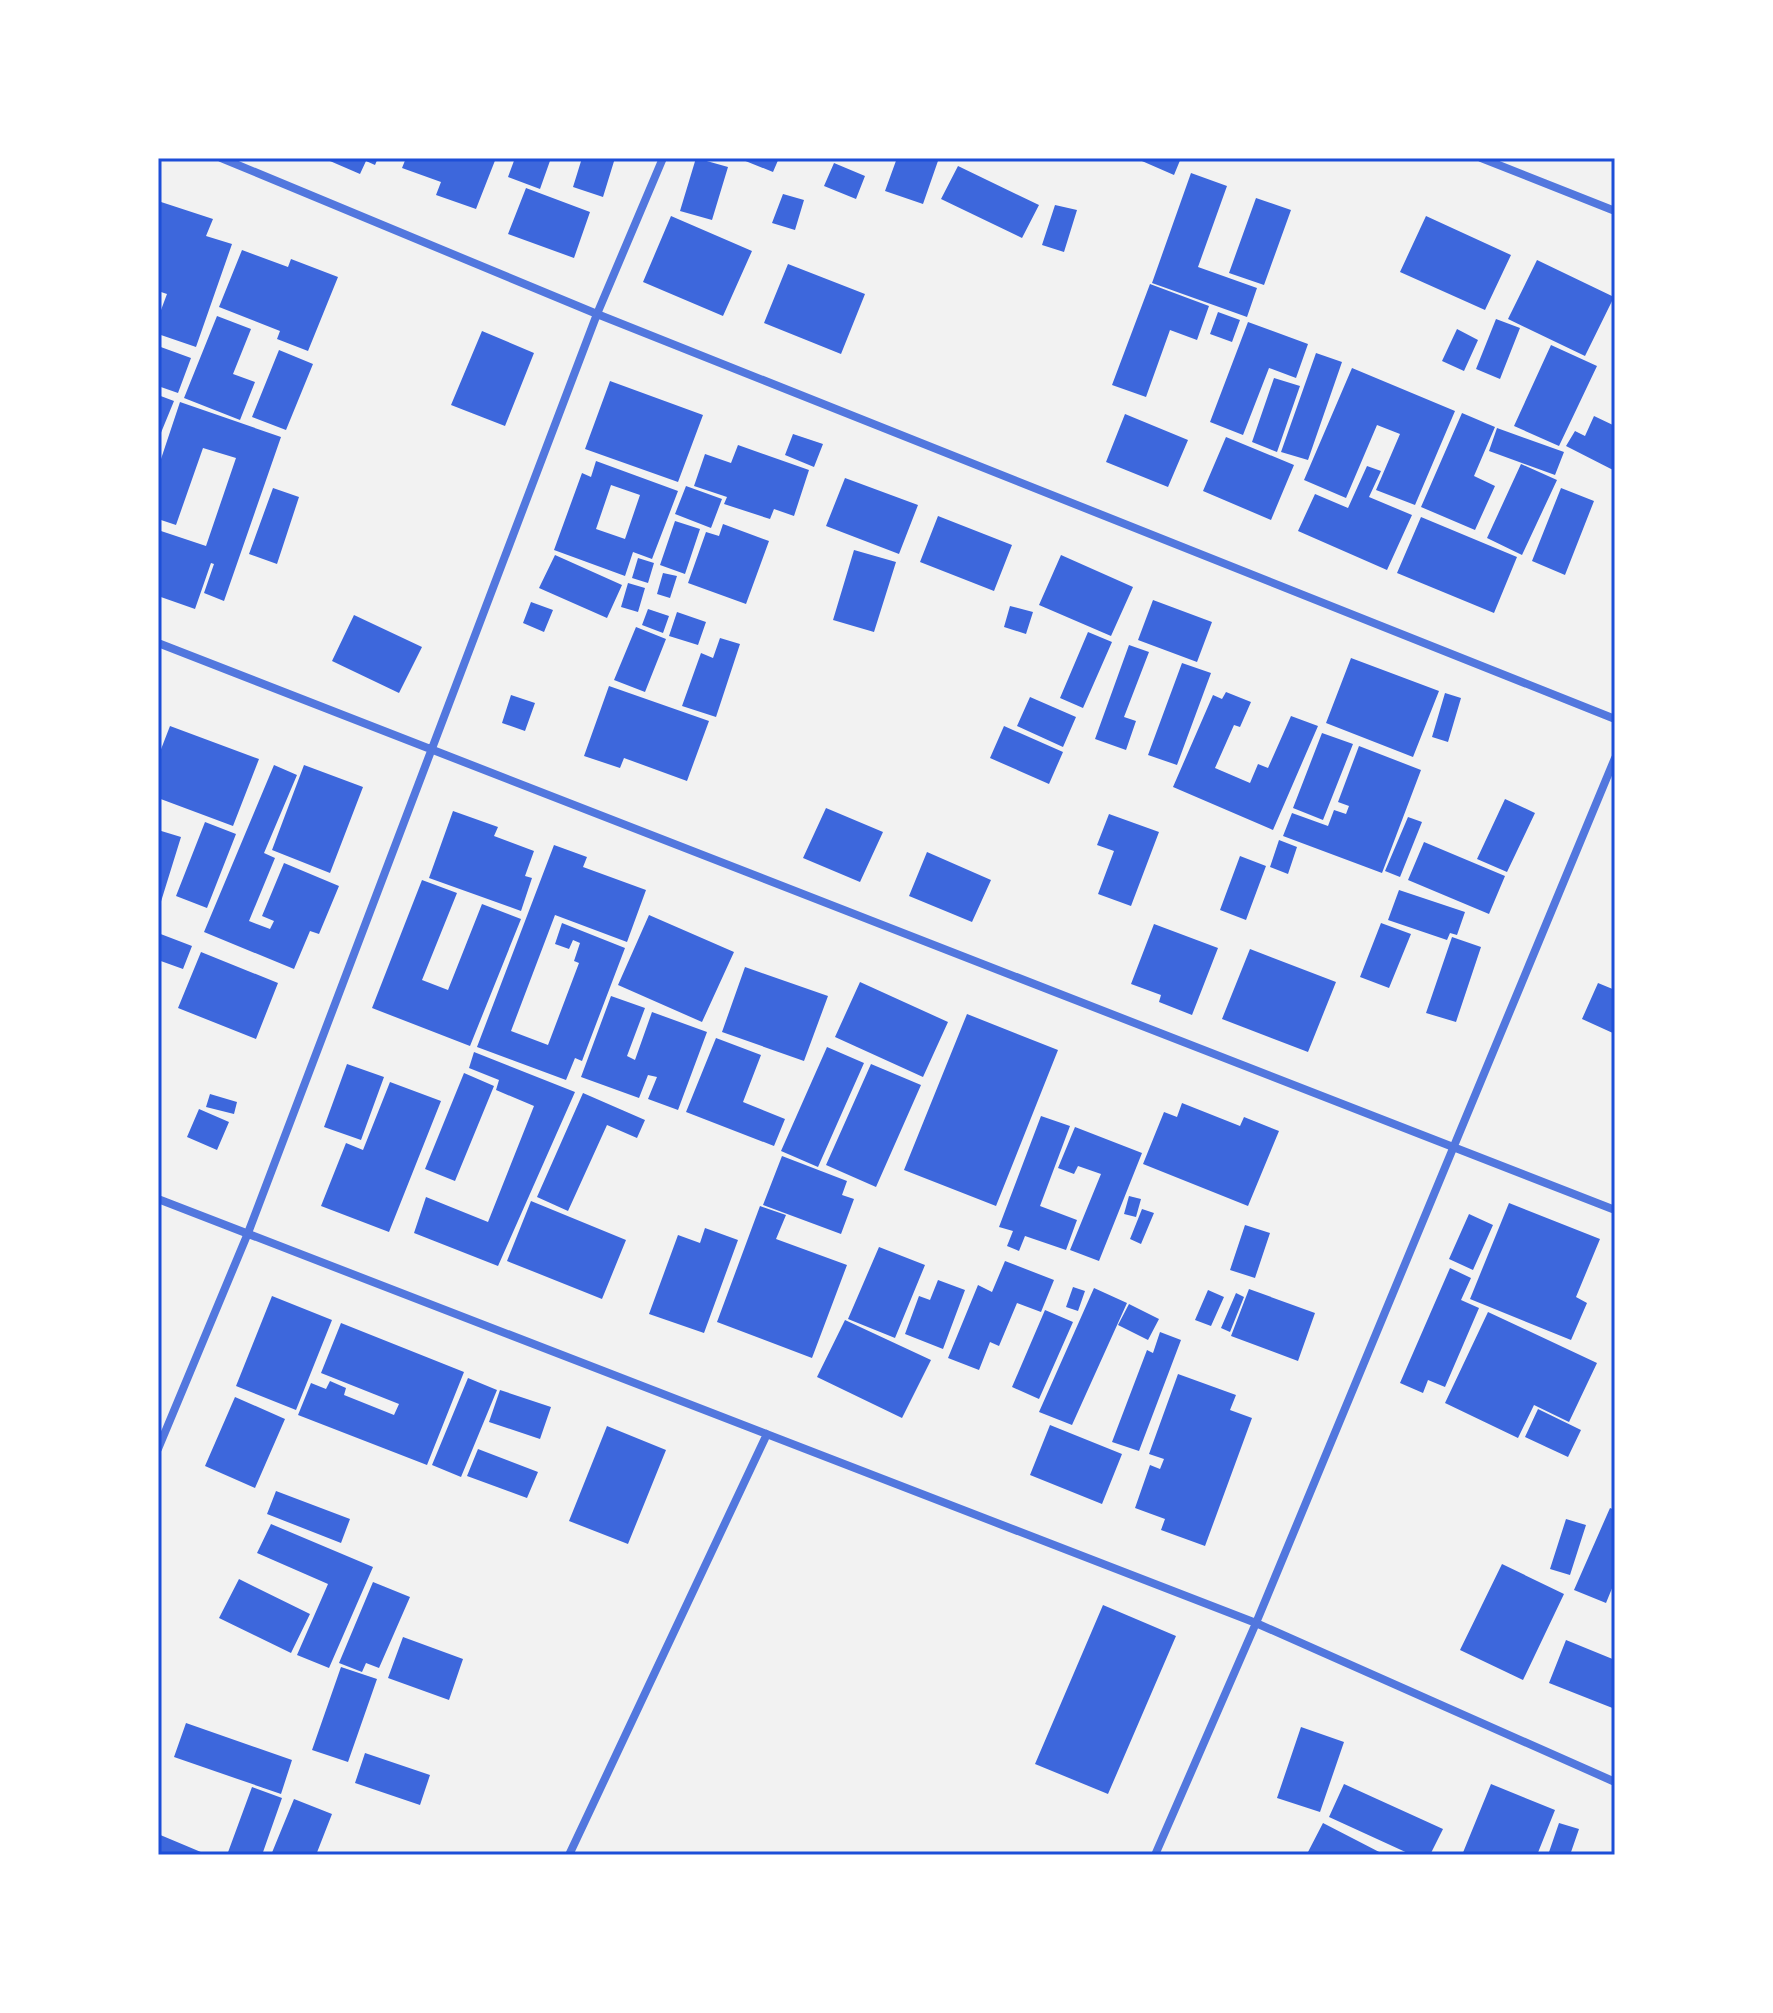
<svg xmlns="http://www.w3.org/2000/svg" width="1773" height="2013" viewBox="0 0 1773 2013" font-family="Signika,sans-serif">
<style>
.building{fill:#3d67dc;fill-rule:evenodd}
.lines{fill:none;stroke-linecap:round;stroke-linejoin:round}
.minor{stroke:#5277de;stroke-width:8}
.neatline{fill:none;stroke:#1d4ed8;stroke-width:3}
</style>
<rect width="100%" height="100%" fill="#f2f2f2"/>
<path class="building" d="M323,158h55l-3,7 -9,-4 -6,13z
M406,158h90l-20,51 -40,-14 5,-13 -39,-14z
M515,158h36l-11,31 -32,-12z
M582,158h33l-12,39 -30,-10z
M696,158l32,9 -16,53 -32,-9z
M738,158h41l-6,14z
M897,158h42l-16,46 -38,-13z
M1135,158h46l-7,17z
M834,163l31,13 -9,23 -32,-13z
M958,166l81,39 -17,33 -81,-39z
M1191,173l36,13 -29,81 59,21 -10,29 -95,-34z
M526,188l64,24 -16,46 -66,-24z
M783,194l21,6 -9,30 -23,-7z
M1256,198l35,12 -27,75 -35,-12z
M158,201l55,18 -7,17 26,8 -36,103 -38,-13v-16l9,-24 -9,-3z
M1055,205l22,5 -13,42 -22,-7z
M671,216l81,35 -29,65 -80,-34z
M1426,216l85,39 -26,55 -85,-38z
M242,250l46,17 3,-8 47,18 -30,74 -31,-12 3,-8 -61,-24z
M1537,260l77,37 -29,59 -77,-37z
M788,264l77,30 -24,60 -77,-31z
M1150,284l59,22 -12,34 -27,-10 -24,67 -34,-12z
M1218,312l22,8 -8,22 -22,-8z
M217,316l34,13 -18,45 22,8 -15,38 -56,-22z
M1496,319l24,9 -20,51 -24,-10z
M1248,322l60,22 -12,34 -27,-10 -26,67 -33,-13z
M1457,329l21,11 -14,31 -22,-10z
M482,331l52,22 -29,73 -54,-21z
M1551,345l46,21 -38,80 -45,-20z
M158,346l33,12 -13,35 -20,-7z
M279,350l34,14 -27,66 -34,-13z
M1316,353l26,9 -34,98 -27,-8z
M1352,368l103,43 -40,94 -39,-15 24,-56 -23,-9 -31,73 -42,-18z
M1274,378l26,8 -23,66 -25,-10z
M610,381l93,34 -25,67 -93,-33z
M158,395l16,6 -16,39z
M180,402l101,35 -57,164 -20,-8 10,-29 -3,-1 -16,46 -37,-13v-66l48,16 30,-88 -33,-10 -27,77 -18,-6v-51z
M1462,413l33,14 -21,49 21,10 -20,44 -54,-23z
M1125,414l63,26 -20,47 -62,-25z
M1594,416l21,10v45l-49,-25 9,-15 10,5z
M1497,428l67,24 -9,23 -66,-24z
M793,434l30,10 -9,23 -29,-12z
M1226,437l68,28 -23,55 -68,-29z
M738,445l71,25 -15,46 -20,-7 -4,10 -46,-15 3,-7 -33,-11 11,-32 26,9z
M596,461l82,30 -26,68 -19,-7 -8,24 -71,-26 28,-77 9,4zM611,485l29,10 -15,44 -29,-10z
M1521,464l36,16 -35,75 -35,-17z
M1367,466l14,5 -12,26 43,18 -25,55 -89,-39 17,-37 33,14z
M845,478l73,27 -19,49 -73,-28z
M686,486l36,13 -11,29 -36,-14z
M273,488l26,9 -22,67 -28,-10z
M1561,488l33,13 -29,74 -33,-14z
M938,516l74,29 -18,46 -74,-29z
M1421,517l96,40 -23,56 -97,-40z
M675,521l25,8 -15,45 -25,-9z
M723,524l46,17 -23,63 -58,-21 18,-51 13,4z
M854,550l42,12 -22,70 -41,-12z
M555,555l67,30 -15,33 -68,-30z
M1061,555l72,32 -22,49 -72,-31z
M638,558l16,5 -6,20 -16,-5z
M663,573l14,3 -7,22 -13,-4z
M628,583l17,5 -7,24 -17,-5z
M1153,600l59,22 -15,40 -59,-22z
M531,602l22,8 -9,22 -21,-9z
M1010,606l23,6 -7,22 -22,-7z
M648,609l21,7 -6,17 -21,-8z
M677,612l29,10 -8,23 -29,-9z
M354,615l68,32 -23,46 -67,-32z
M636,627l30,12 -21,53 -31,-12z
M1088,632l24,10 -29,66 -23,-10z
M720,638l20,6 -24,73 -34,-11 19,-53 12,5z
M1129,645l20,7 -25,65 12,4 -10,29 -31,-11z
M1351,658l88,33 -26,66 -87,-34z
M1182,663l29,10 -34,92 -29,-10z
M609,686l100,35 -22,60 -63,-23 -4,10 -36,-12z
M1226,692l25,10 -11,25 -6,-2 -19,43 35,15 8,-19 10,4 23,-52 27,10 -45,104 -100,-43 40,-92 9,4z
M1445,693l16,5 -13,44 -16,-5z
M511,695l24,8 -10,28 -23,-8z
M1030,697l46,20 -13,30 -46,-21z
M170,726l89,33 -26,67 -75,-28v-41z
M1004,726l59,26 -14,32 -59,-26z
M1322,733l31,11 -30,76 -30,-12z
M1359,746l62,24 -39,103 -99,-37 9,-23 36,13 6,-16 12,4 3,-8 -11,-4z
M274,765l23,10 -33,78 11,5 -26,63 21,8 4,-8 -12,-5 22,-53 55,23 -20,48 -9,-3 -16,38 -90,-37z
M304,765l59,22 -33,86 -58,-23z
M1505,799l30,14 -28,59 -30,-13z
M826,808l57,24 -23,50 -57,-24z
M453,811l45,16 -4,9 40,15 -9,25 7,2 -11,33 -92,-33z
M1109,814l50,18 -28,74 -33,-12 16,-43 -17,-6z
M1408,817l14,5 -22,55 -15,-6z
M205,822l31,12 -29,74 -31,-12z
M158,830l23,7 -22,71h-1z
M1279,840l18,7 -9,27 -18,-7z
M1424,842l81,34 -16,38 -81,-34z
M554,845l33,12 -4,10 63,23 -19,52 -72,-27 -44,116 37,14 31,-82 -5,-2 6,-18 -7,-3 -4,9 -14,-5 7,-21 63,25 -43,113 -7,-3 -9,22 -89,-33z
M927,852l64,28 -19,42 -63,-26z
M1240,856l26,10 -20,54 -26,-10z
M422,880l35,13 -35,87 26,10 34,-86 39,15 -51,127 -98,-38z
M1399,890l66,22 -8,23 -7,-2 -3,7 -59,-20z
M649,915l85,37 -32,70 -84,-37z
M1381,923l30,11 -22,54 -29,-11z
M1154,924l64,24 -26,67 -33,-13 2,-7 -30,-11z
M158,933l34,13 -9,23 -25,-9z
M1452,937l29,10 -25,75 -30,-9z
M1250,949l86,33 -28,70 -86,-33z
M201,952l77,31 -22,56 -78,-31z
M745,967l83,29 -24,65 -82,-29z
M860,982l88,40 -25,55 -88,-40z
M1598,983l17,7v44l-33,-15z
M611,996l34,12 -18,48 8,4 17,-48 55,20 -29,78 -30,-11 9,-22 -9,-2 -9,23 -58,-21z
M967,1014l91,36 -62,156 -92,-36z
M716,1038l45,17 -18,47 42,17 -11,27 -88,-34z
M827,1047l37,16 -46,104 -37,-16z
M474,1052l101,40 -77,174 -84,-33 12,-36 62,25 46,-116 -38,-16 3,-10 -30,-12z
M347,1064l37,13 -23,63 -37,-13z
M871,1064l50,21 -45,102 -50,-22z
M464,1073l30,13 -39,95 -30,-12z
M390,1082l51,19 -52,131 -68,-26 25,-63 17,7z
M583,1093l62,27 -8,18 -30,-13 -39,86 -31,-14z
M210,1094l27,8 -3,12 -28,-7z
M1182,1103l58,23 4,-9 35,14 -31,75 -105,-42 21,-52 13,5z
M199,1109l30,13 -12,28 -30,-13z
M1041,1116l29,10 -30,80 37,14 -11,30 -41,-14 -6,15 -12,-5 6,-15 -14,-4z
M1075,1127l67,26 -43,108 -29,-11 31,-76 -23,-8 -4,8 -16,-6z
M782,1156l65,25 -5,14 12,4 -13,35 -78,-29z
M1129,1196l12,3 -5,18 -12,-3z
M531,1201l95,39 -24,59 -95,-38z
M1509,1203l91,36 -24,58 11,6 -16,37 -101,-41z
M760,1206l26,9 -10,24 71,26 -35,93 -95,-36z
M1142,1209l12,4 -13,31 -11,-5z
M1469,1214l24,11 -20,45 -24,-11z
M1245,1225l25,8 -15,45 -25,-8z
M705,1228l33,12 -34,93 -55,-19 29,-79 22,8z
M879,1247l46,18 -30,73 -47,-19z
M1005,1261l49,19 -13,32 -24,-9 -18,43 -9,-4 -11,28 -31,-12 30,-73 14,7z
M1450,1268l21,10 -10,22 18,8 -34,79 -17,-7 -5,13 -23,-10z
M938,1280l27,10 -22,59 -38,-15 14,-38 11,4z
M1073,1287l12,4 -7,20 -12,-4z
M1094,1288l33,15 -55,122 -33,-13z
M1249,1289l66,24 -17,48 -67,-25z
M1208,1290l16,7 -13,29 -16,-6z
M1236,1293l8,4 -14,35 -9,-4z
M272,1296l60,24 -36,90 -60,-24z
M1129,1304l30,15 -11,21 -30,-15z
M1045,1310l28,12 -34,77 -27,-12z
M1488,1312l109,51 -28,59 -35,-17 -16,33 -73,-35z
M845,1320l86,40 -29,58 -85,-41z
M341,1323l123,49 -37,93 -129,-50 13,-32 15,6 4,-8 16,7 -2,7 50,20 5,-11 -78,-31z
M1160,1332l21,8 -42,111 -27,-9 35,-92 6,3z
M1178,1374l58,21 -6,15 22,8 -47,128 -44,-16 4,-11 -30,-11 15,-43 10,4 4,-10 -15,-5z
M468,1378l29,12 -36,87 -29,-12z
M500,1390l51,17 -11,32 -51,-17z
M235,1397l50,22 -30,69 -50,-22z
M1538,1409l43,21 -13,27 -43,-20z
M1050,1425l72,29 -20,50 -72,-29z
M607,1426l59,24 -38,94 -59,-23z
M478,1449l60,23 -11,26 -60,-22z
M276,1491l74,28 -9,24 -74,-29z
M1610,1508l5,2v71l-9,22 -32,-13z
M1566,1519l20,6 -16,50 -20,-6z
M271,1524l102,43 -44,101 -32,-13 31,-71 -71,-31z
M1502,1564l62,30 -41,86 -63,-30z
M239,1579l71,35 -19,39 -72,-35z
M373,1582l37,15 -31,71 -13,-5 -4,9 -23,-9z
M1103,1605l73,31 -68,158 -73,-30z
M403,1637l60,22 -14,41 -61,-22z
M1566,1640l49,20v49l-66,-26z
M341,1667l36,12 -29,83 -36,-12z
M186,1723l106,37 -11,34 -107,-37z
M1301,1727l43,15 -24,70 -43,-14z
M365,1753l65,22 -10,30 -65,-22z
M1344,1784l99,45 -13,26h-18l-83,-38z
M1491,1784l64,26 -18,45h-75z
M252,1787l30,11 -20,57h-35z
M294,1799l38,15 -16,41h-45z
M1323,1823l62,32h-72l-5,-3z
M1559,1823l20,6 -9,26h-22z
M158,1834l50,21h-50z"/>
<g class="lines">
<path class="minor" d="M221,158l376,156 1018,405
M1481,158l134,53
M158,643l1457,567
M158,1199l1098,424 359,159
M158,1449l90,-216 349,-919 66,-156
M569,1855l198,-421
M1155,1855l101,-232 359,-865"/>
</g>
<rect width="1773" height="2013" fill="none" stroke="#ffffff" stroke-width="320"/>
<rect x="160" y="160" width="1453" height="1693" class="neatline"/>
</svg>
